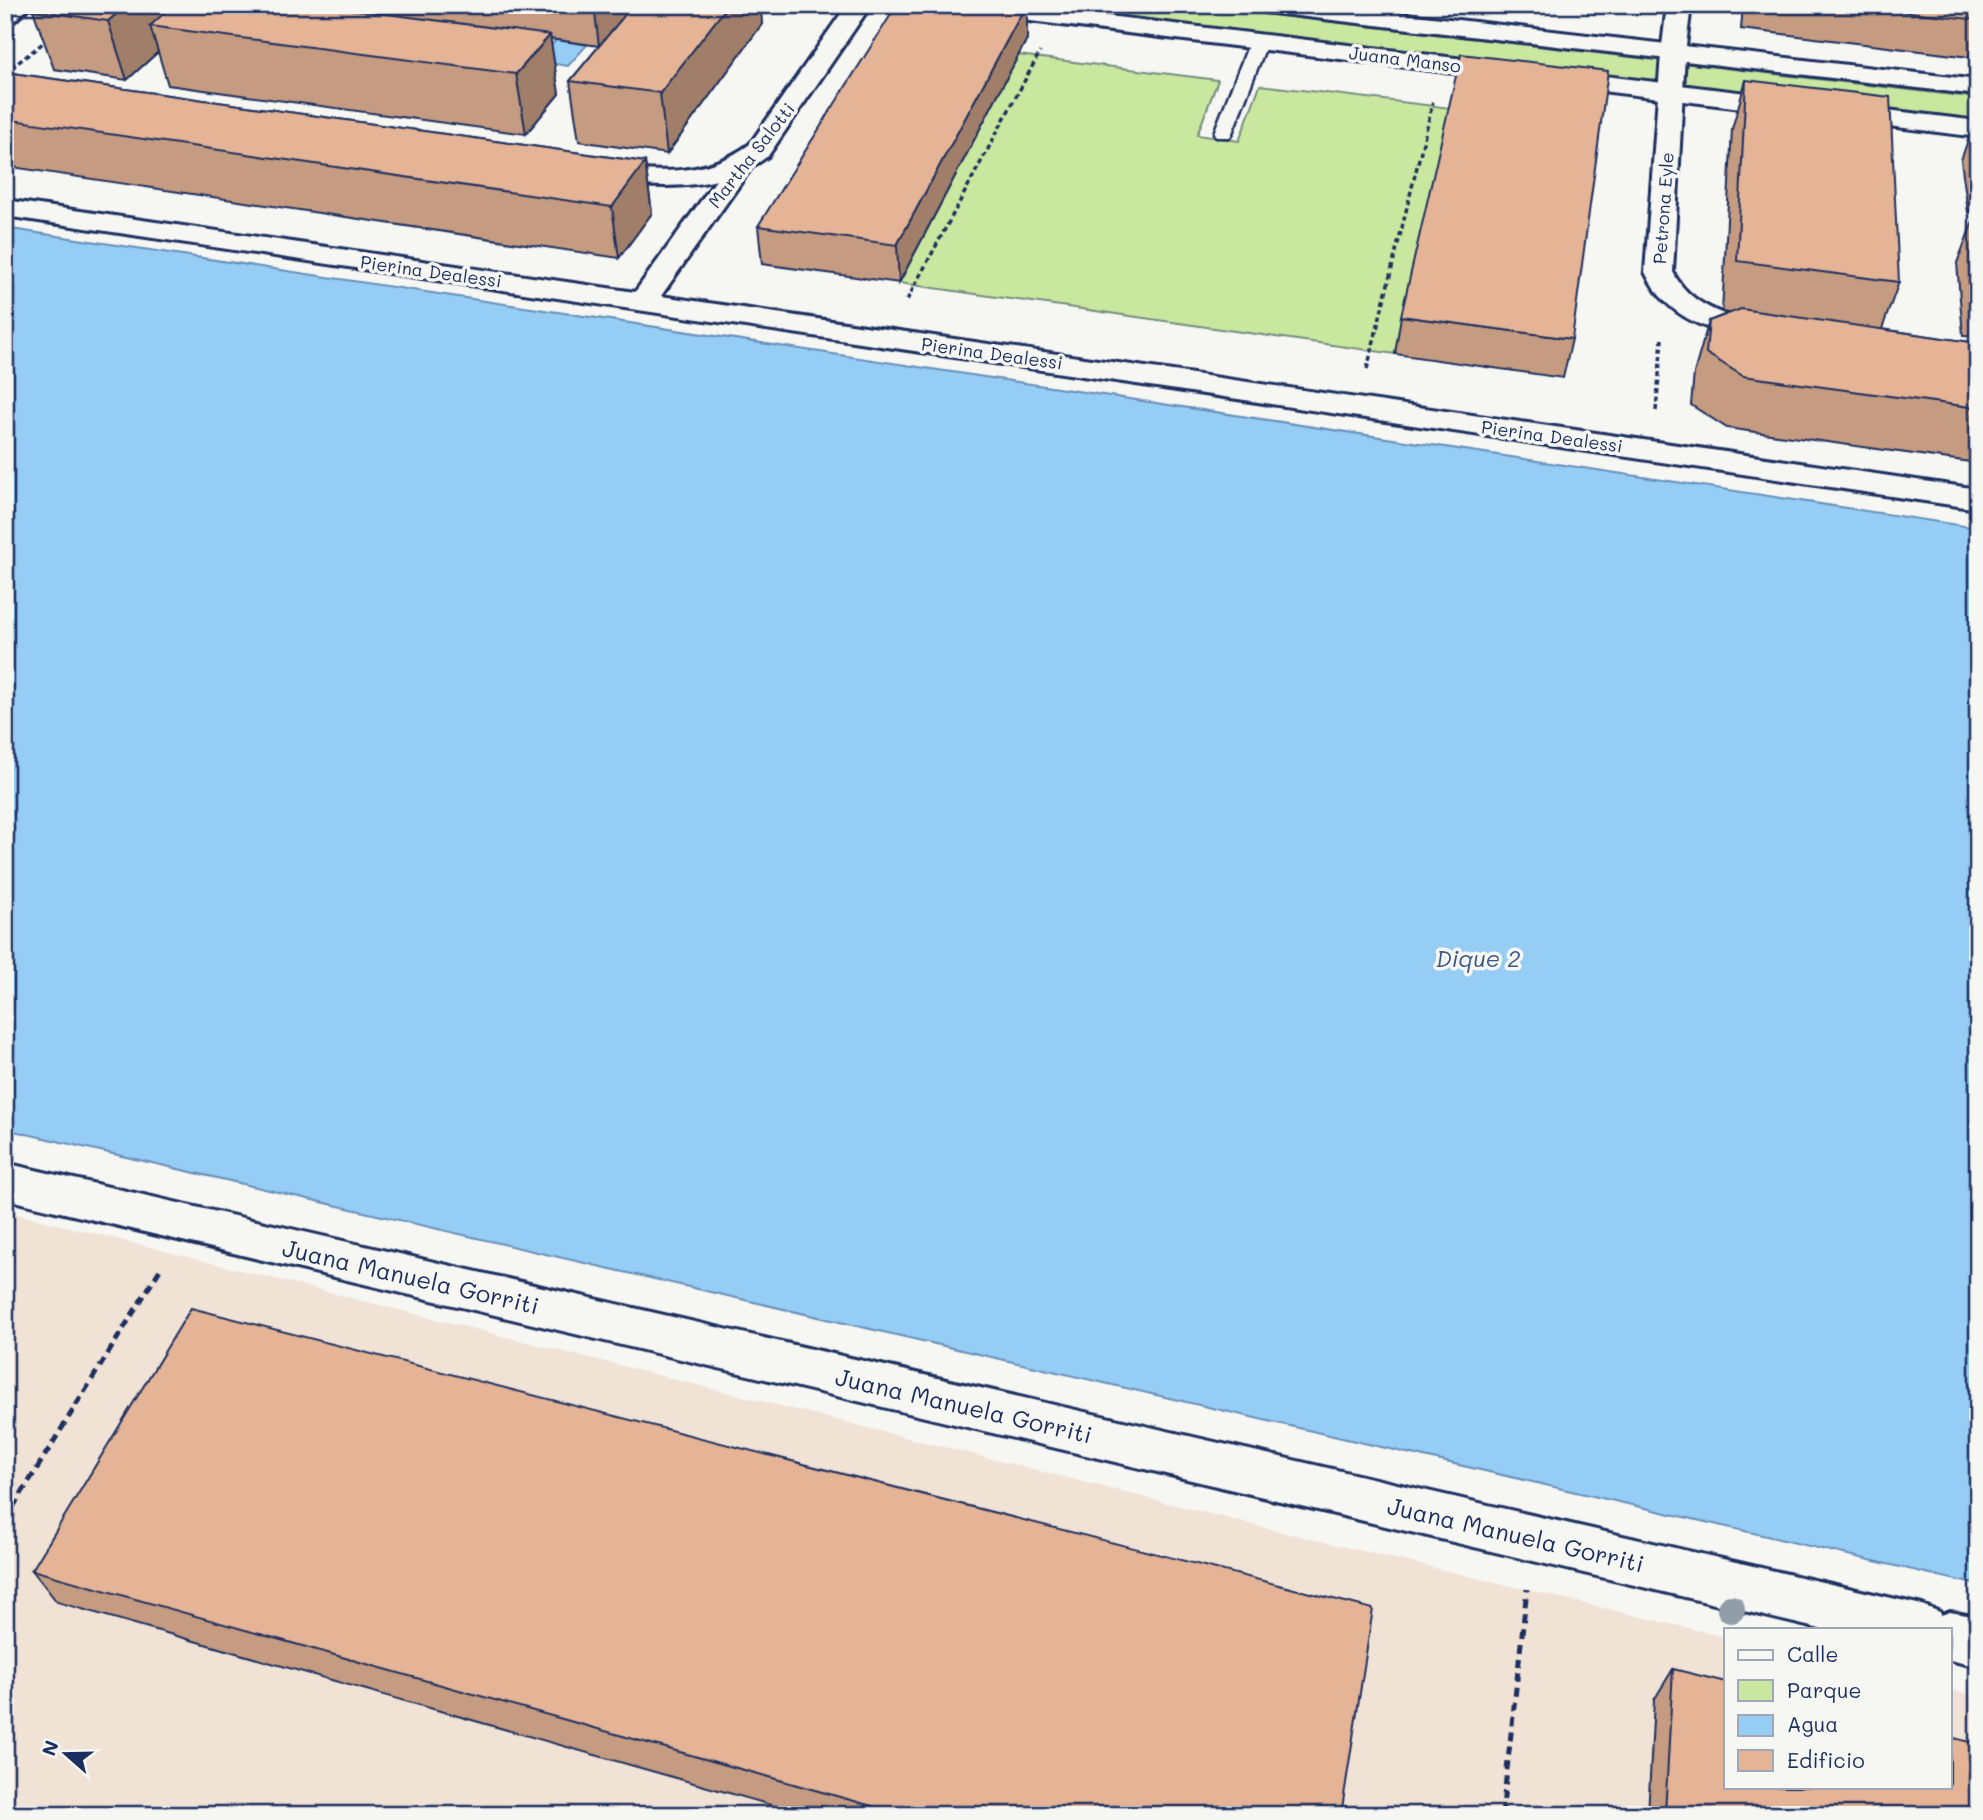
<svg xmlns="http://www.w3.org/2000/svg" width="1983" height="1820" viewBox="0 0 1983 1820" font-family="Mali,sans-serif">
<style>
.built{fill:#f1e2d6}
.green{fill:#c9e79f;stroke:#728b7e;stroke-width:2}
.water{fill:#96cdf5;stroke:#658eb9;stroke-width:2}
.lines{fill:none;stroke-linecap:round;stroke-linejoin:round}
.service-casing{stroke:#1b2f5e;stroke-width:5}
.pedestrian-casing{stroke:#1b2f5e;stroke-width:6}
.minor-casing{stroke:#1b2f5e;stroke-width:6}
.tertiary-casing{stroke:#1b2f5e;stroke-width:6}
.secondary-casing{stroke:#1b2f5e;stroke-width:6}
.path-far1{stroke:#1b2f5e;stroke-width:3.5;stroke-dasharray:5 3.5;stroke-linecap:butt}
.path{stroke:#1b2f5e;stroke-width:5;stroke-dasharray:9 6;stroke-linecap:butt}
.service{fill:#f6f6f2;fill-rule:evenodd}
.pedestrian{fill:#f6f6f2;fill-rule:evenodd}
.minor{fill:#f6f6f2;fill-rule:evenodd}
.tertiary{fill:#f6f6f2;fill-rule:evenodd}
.secondary{fill:#f6f6f2;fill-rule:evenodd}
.tree{fill:#919da8}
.wall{fill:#c59b81;stroke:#1b2f5e;stroke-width:2}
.shaded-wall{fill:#a07e69;stroke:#1b2f5e;stroke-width:2}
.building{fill:#e5b496;stroke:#1b2f5e;stroke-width:2}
.labels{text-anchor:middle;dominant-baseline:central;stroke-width:7;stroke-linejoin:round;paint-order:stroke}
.far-street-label{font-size:18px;fill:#1b2f5e;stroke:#f6f6f2}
.water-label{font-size:23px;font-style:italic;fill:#3a5684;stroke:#f6f6f2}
.near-street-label{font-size:24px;fill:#1b2f5e;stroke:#f6f6f2}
</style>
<rect width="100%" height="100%" fill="#f6f6f2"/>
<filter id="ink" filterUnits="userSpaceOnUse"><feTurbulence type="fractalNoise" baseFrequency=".0143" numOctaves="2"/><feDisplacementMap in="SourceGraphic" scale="14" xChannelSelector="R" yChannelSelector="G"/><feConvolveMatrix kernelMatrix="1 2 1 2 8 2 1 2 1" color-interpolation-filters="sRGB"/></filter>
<g filter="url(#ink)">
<path class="built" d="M5,1211l1281,322 440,104v150h224v-97l28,6v119h-1973z"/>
<path class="green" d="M1014,5h175l789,93v23z
M1018,55l200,25 -21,55 42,6 21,-56 191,23 -56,246 -496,-71z"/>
<path class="water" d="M556,40l31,5 -19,21 -32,-5z
M5,228l1973,300v1057l-1973,-456z"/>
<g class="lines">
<g class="service-casing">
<path id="service" d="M1259,36l9,5 -36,92 -2,4h-14l-2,-4 36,-92z"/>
</g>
<g class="pedestrian-casing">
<path id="pedestrian" d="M741,156l9,2 4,6 -93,132 1317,193v20l-1973,-293v-16l630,92 97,-134z
M5,1163l1917,442 18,7 1,3 9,-3 28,5v50l-28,-7v-31h-130l-1815,-430z"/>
</g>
<g class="minor-casing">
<path id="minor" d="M847,5h24l-103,151c-52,38 -113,32 -174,24l-9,-2 -4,-6 4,-6 9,-2c57,8 107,16 156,-20z
M1667,5h24l-6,49 -12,218c18,38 64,47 101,56l5,6 -5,6 -10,3c-50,-12 -95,-20 -119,-71l16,-218z"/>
</g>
<g class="tertiary-casing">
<path id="tertiary" d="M944,5h73l961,116v16l-1022,-125 -8,-2z
M1252,5h76l650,75v15l-714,-83 -8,-2z"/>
</g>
<g class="secondary-casing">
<path id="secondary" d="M5,5h27l-19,17 -8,2z"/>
</g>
<path class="path-far1" d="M5,63l10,1
M5,73l43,-34
M907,300l133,-248
M1367,369l66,-267
M1656,411l6,-72"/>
<path class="path" d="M5,1520l156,-252
M1502,1815l25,-226"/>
<use href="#service" class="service"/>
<use href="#pedestrian" class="pedestrian"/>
<use href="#minor" class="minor"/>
<use href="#tertiary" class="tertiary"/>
<use href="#secondary" class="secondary"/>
</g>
<circle class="tree" cx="1731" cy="1609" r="14"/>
<path class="wall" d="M40,5h591v2l131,17 -95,130 -88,-13 -9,-60 29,-35 -49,-7 9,55 -33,40 -358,-49 -10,-33 -31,28 -73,-11 -21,-59z
M1743,5h235v53l-237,-29z
M1027,39l-128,244 -137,-19 -4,-38z
M5,72l640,90 7,51 -33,45 -614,-92z
M1746,80l153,202 -17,47 96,14v120l-251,-35 -36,-23 3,-32 15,-52 20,-8 -7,-1 10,-183z
M1974,123l4,23v190l-15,-1 -6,-72 19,-50 -8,-1 -7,-52z
M1401,316l171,23 -9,39 -168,-24z
M32,1570l1309,245h-535l-749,-213z
M1673,1669l305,146h-330l6,-115z"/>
<path class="shaded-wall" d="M127,5h85l-62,21 8,26 -31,28 -19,-59z
M594,5h37l1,3 -33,38z
M728,5h33l1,19 -95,130 -7,-61z
M1026,5h1v34l-128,244 -2,-38z
M550,35l9,59 -33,40 -10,-60z
M645,162l7,51 -33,45 -7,-51z"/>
<path class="building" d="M40,5h87l-19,16 -75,-11z
M173,5h144l233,30 -34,39 -366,-48z
M633,5h95l-68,88 -90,-12z
M897,5h129l-129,240 -139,-19z
M1850,5h128v15z
M1461,54l147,17 -36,268 -171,-23z
M5,72l640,90 -33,45 -607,-88z
M1746,80l144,17 9,185 -162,-21z
M1978,120v26l-4,-23z
M1741,309l237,34v65l-235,-32 -37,-23 3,-32z
M191,1308l1182,301 -32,206h-437l-872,-245z
M1673,1669l53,13v105h224v-50l28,7v71h-313z"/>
</g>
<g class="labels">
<g class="far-street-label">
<text transform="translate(1405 59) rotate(7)">Juana Manso</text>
<text transform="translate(751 155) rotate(-52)">Martha Salotti</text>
<text transform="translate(1663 208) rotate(-86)">Petrona Eyle</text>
<text transform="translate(431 271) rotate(8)">Pierina Dealessi</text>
<text transform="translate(992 353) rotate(8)">Pierina Dealessi</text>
<text transform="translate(1552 436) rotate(8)">Pierina Dealessi</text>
</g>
<g class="water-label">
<text x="1478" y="958">Dique 2</text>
</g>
<g class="near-street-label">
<text transform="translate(411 1276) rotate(13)">Juana Manuela Gorriti</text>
<text transform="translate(964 1405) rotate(13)">Juana Manuela Gorriti</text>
<text transform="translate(1516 1534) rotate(13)">Juana Manuela Gorriti</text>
</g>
</g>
<rect width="1983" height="1820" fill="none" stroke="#f6f6f2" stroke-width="28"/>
<rect x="14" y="14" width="1955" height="1792" fill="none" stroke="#1b2f5e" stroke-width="2.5" filter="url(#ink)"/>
<rect x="1724" y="1628" width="228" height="161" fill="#f6f6f2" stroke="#9ea6b7" stroke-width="2"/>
<rect x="1738" y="1650" width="35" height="10" fill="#f6f6f2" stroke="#9ea6b7" stroke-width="2"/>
<text x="1787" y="1662" font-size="21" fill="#1b2f5e">Calle</text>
<rect x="1738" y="1680" width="35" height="21" fill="#c9e79f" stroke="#9ea6b7" stroke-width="2"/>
<text x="1787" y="1698" font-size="21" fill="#1b2f5e">Parque</text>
<rect x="1738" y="1715" width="35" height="21" fill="#96cdf5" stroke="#9ea6b7" stroke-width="2"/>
<text x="1787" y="1732" font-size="21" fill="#1b2f5e">Agua</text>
<rect x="1738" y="1750" width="35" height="21" fill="#e5b496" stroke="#9ea6b7" stroke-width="2"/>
<text x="1787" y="1768" font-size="21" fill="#1b2f5e">Edificio</text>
<g transform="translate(66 1754) rotate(290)" stroke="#f6f6f2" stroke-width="5" paint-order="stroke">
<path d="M0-5L12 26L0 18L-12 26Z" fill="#1b2f5e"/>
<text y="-10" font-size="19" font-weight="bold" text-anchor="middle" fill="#1b2f5e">N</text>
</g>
</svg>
